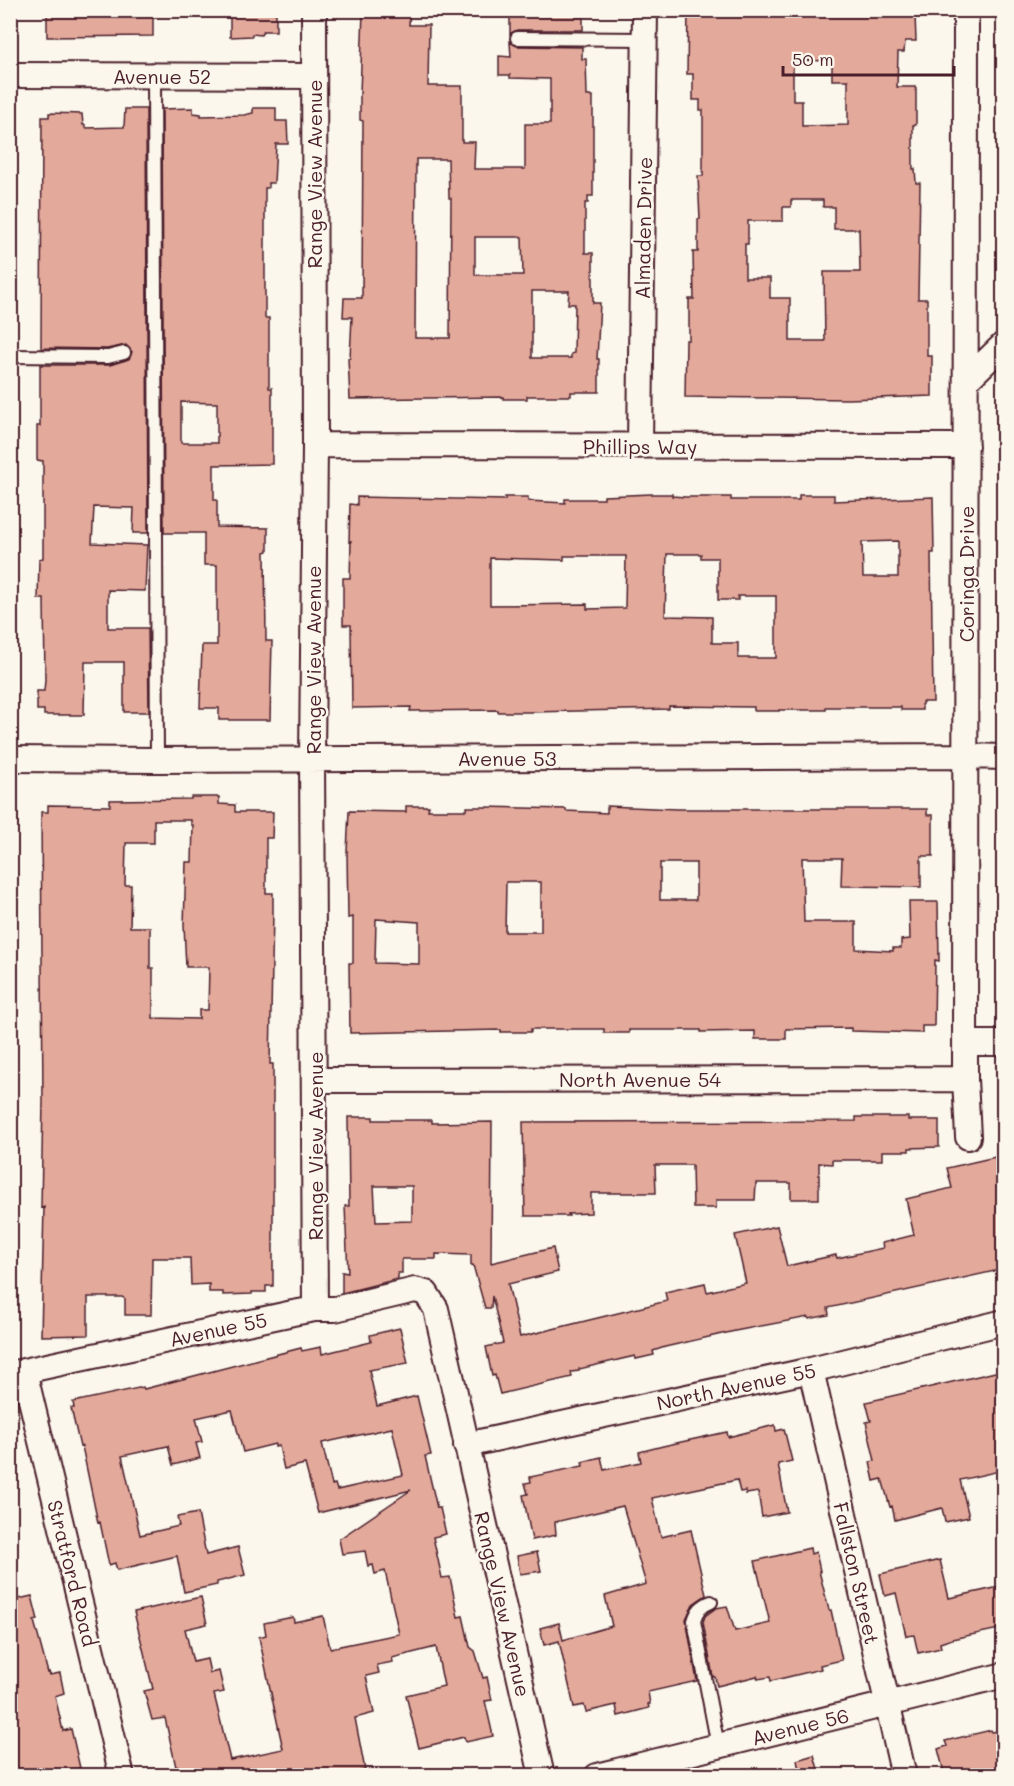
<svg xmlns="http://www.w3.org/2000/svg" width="1014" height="1786" viewBox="0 0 1014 1786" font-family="Mali,sans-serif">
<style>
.building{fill:#e3aa9c;stroke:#4a1f2b;stroke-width:1.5;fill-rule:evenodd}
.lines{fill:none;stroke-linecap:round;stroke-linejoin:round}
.service-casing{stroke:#4a1f2b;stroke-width:16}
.minor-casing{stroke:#4a1f2b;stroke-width:28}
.service{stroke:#fbf7ec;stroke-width:12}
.minor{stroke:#fbf7ec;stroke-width:24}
.labels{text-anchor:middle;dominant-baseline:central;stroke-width:5;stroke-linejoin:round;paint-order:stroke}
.street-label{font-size:20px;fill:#4a1f2b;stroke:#fbf7ec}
</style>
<rect width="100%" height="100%" fill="#fbf7ec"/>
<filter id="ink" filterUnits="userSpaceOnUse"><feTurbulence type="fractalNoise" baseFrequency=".0167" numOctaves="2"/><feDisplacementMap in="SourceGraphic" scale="12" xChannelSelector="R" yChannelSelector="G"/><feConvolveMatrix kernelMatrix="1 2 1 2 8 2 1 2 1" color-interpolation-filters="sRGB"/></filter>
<g filter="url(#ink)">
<path class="building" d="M47,10h106v26l-106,1z
M230,10h44v3h2v18h-13l-2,4 -9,-1v2l-22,1z
M368,10h42l-1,15h20l-1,61h34v56h13l-1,27h51v-45h25v-45l-40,-1v-3h-11v-19l12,1 -1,-15 7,4 65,1v12h4l1,37h6v100h-5v7h-3v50h8v50h7l-3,56h2v33h-28v4h-44v3h-24v-2l-153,2 -2,-41h2l2,-41h-9l1,-19h18l1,-177 -3,-1v-27l3,-81zM416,159h32l1,39h2l-1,140h-35zM475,237h47l1,38h-48zM532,291h37l-1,13h7l-1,49 -3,1v4h-39z
M510,10h73v20h-66l-7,4z
M688,10h224v5h3l1,26h-11l-1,11h-6l-1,35h19v38h-3v44h2l1,14h4l-2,116h9v57h5v40l-84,3 -163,-2 1,-57h3v-41h5l-1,-47h5v-33h2l-2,-43h5v-66h-3v-10h-7v-26h-6zM793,60l39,1v19h16v45l-46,1v-25h-9zM791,200h32v7h11v22h25l1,43h-36l1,69h-35v-43h-20v-20h-25v-34h3v-23h35v-14h8z
M193,108v5l8,1v2l43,-1 9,-2v-5h23v13h11l1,23h-12l-2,39h-6v5h-3v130h4v70h3v76l-58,1v35h3v27l51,1v23l-3,1 1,89h6l-2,79h-51v-12h-19l2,-63h15v-80h-13v-32h-40l-2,-424zM181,402l36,1v40h-36z
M125,109h21l2,424h-15l1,-25 -40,-1 -2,36 55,2 -2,46 -37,-1v38h40l1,84h-25v-50h-39l-1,53h-40v-5h-7v-19h7l1,-11 -1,-81h-6l1,-40 4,-1v-97l-6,-1v-34h3v-61h70l19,-6 3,-7 -6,-7 -19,4 -66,-1 1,-231h7v-4l33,1 1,11h2v3l39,-1z
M652,494h20v2l13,1h46v3h68v-5h35v6l99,-4 1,56h-3l2,149h-11v8h-21v-3h-75v3h-47v1h-25v-4l-85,-1v3l-138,3h-33v-2l-88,1 1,-4 -59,1 -1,-83h-8v-47h7l1,-37 -2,1 1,-38 7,1v-8l148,3v-3h23v4l37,2v-4h39v-3zM898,541v36h-35l-1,-35zM667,554h34v4h17v42h20v-4h38v62h-38v-15h-26v-26l-47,-1zM564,556h62l-1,52 -38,1v-5l-97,1v-47l74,2z
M191,797h28v7l16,1v7h38l-1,26h-6v55h7v19l-3,152h3v222h-7v6h-14v2l-29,1v-3h-14v-8l-18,1 -1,-27h-38l-1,57h-26v-16l-3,-2h-34v38l-47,1 3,-129 -3,1 2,-107 -2,-289h7v-7l62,1v-6l81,-1zM154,820h37v5h2l-1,37h-6l-2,63 2,42h23l-1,43h-9v9l-46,-1v-50h-3v-41h-20l1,-42h-6l1,-42h28z
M406,806h23l-1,4h38l1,-3h17l82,2v2l41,2v-7l70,3h250v6h6v41h-12v31l-80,-1 1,-28h-40l2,64h52v27l37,2v-3h8v-8l9,-1 -1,-37h29l1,59 -4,-1 -1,66h-12v7l-71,-2v-3l-65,1v10h-31v-8l-54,1v-2h-72v3h-25v-4h-73v3h-30v-2l-151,3 -1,-70h4v-46l-5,1 -1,-66 2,-41 57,1zM660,863h36v37h-36zM506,882h35v50h-36zM376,919l43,3v42l-44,-1z
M348,1117h25v3h59v3l60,-1 -1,141 62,-15 5,24 -50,12 12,53 147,-36 -2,-9 40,-9 2,9 39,-9 -11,-48 42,-9 10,40 49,-11 1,3 46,-10 -1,-5 32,-8 -8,-36 46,-11 -5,-20 57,-13v114l-176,39 1,7 -20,4 -1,-2 -73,14 -70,16 -12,4 1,4 -18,4 -1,-3 -56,13v2l-8,1 1,5 -72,17 -5,-19 -3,1 -6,-29 17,-4 -11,-47 -1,12h-6l-12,-43 -2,1v-11l-35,-1v5h-34v14h-4v6l-56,14v-21l6,1 -3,-67h4zM374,1186h38v35l-36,1z
M856,1117h52v3h31v27l-30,1v3h-27v9h-50v4l-13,-1v36h-28v-16h-35l-1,17h-39v8h-23l-1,-43h-37l1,28h-65v20l-23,1 1,2h-44l-2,-94 333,-1z
M400,1328l8,35 -39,7 8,36 40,-10 14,59 -6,1 12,52h3l6,26 -13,3 9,41 8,-1 8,40 5,-1 7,31 5,4 8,27 4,-1 5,23 -7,1 8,35 -27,6 -2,-5 -45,11 -13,-53 38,-9 -8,-39 -44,11 1,4 -16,3 2,8 -13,3 8,37 -19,5 10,52 -25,6h-159l-2,-9h-3l-11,-49 -13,2 -8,-29 9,-2 -19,-77 67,-15 6,27 -22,5 8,33 14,-3 3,14 9,-2 5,21 -10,2 16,66 53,-11 -24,-112 7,-2 -2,-12 29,-6 1,5 29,-6 7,32 69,-14 -14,-63 -10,3 -2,-9 -5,1 -3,-15 -23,3 -3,-15 72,-49 -93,23 -13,-49 -21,5 -5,-23 -4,1v-3l-32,8 -11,-42 -36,8 6,24 -6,1 4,15 -27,7 -5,-19 -46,10 18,79 39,-9 -2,-9 21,-4 8,42 32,-8 7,28 -28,7v3l-33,7 -7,-36 -60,14 -2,-7 -6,2 -9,-43 -2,1 -16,-77 -2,1 -9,-39h3l-1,-6 70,-15 1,2 157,-41 1,3 19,-4 1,7 49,-12 -1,-7zM392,1428l11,47 -66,15 -2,-6 -3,1 -10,-42z
M1004,1370v100l-44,10 9,37 -24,5 -3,-14 -47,12 -3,-14 -2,1 -8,-28 -8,2 -4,-19 5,-1 -9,-39 5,-1 -5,-19z
M775,1425l1,6 8,-2 8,32 -14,3 9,48 -25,5 -4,-25 -12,2v-3l-6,1 -3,-12 -85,18 9,39 30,-7 15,65 -13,9 -7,15 11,62 -49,11 2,12h-2l1,4 -31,8 -2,-11 -30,7 -2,-7 -10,2 -15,-66 -15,4 -4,-17 19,-5 4,17 49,-14 -7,-30 41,-12 -23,-78 -68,16 1,13 -24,5 -9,-45 5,-1 -3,-11 6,-1 -1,-5 53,-11 -1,-4 19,-5 3,13 37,-8 -2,-10 24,-6 64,-14 1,5z
M810,1548l1,6 5,-2 4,19h-1l10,39h2l11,50 -22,5 1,4 -50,12 -1,-4 -12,2 -1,-3 -40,10 -2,-9h-2l-10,-55 2,-6 11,-8 11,-2 8,25 35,-8 -15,-62z
M537,1552l4,19 -21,3 -3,-18z
M940,1560l9,38 55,-12v42l-52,11 -12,4 1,5 -23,5 -4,-18 -8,1 -10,-43 -11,3 -5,-22z
M32,1596l6,24 -4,1 14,52 1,-1 1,3 10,-2 4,20 -9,3 8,35 8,-2 9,39 -9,2 1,6h-62v-175z
M991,1730l1,2 12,-2v39l-17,4 1,3h-43l-7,-27 9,-3 -2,-5z
M814,1755l6,21h-20l-3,-16z"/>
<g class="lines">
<g class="service-casing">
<path id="service" d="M517,38l128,1
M154,76l3,684
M10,356l98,1 16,-4
M711,1602c-10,4 -14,9 -17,19l24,125"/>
</g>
<g class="minor-casing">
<path id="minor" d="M314,10l1,435 -3,314 3,550
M966,10l-1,1069 3,58
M10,75l304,1
M966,381l38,-37
M315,445l651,1
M640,446l5,-436
M10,759l147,1 809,-4 38,1
M966,1043h38
M315,1080l650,-1
M811,1370l93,406
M24,1371l98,405
M10,1374l283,-61 22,-4h20l80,-19 11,3 10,16 106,467
M466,1445l345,-75 193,-48
M597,1776l407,-101"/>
</g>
<use href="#service" class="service"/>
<use href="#minor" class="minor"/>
</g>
</g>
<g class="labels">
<g class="street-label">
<text x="162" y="76">Avenue 52</text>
<text transform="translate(314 174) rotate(-90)">Range View Avenue</text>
<text transform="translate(643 228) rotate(-89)">Almaden Drive</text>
<text x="640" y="446">Phillips Way</text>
<text transform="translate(966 574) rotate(-90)">Coringa Drive</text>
<text transform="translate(313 660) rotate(-90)">Range View Avenue</text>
<text x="507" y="758">Avenue 53</text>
<text x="640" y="1079">North Avenue 54</text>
<text transform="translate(315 1146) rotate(-90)">Range View Avenue</text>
<text transform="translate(218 1329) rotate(-12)">Avenue 55</text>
<text transform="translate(736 1386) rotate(-12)">North Avenue 55</text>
<text transform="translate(73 1573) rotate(76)">Stratford Road</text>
<text transform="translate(857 1573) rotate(77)">Fallston Street</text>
<text transform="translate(503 1604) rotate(77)">Range View Avenue</text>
<text transform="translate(800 1726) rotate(-14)">Avenue 56</text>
</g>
</g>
<rect width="1014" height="1786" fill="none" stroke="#fbf7ec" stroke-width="36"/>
<rect x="18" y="18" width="978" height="1750" fill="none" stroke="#4a1f2b" stroke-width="2" filter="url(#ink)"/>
<path d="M783 66v9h171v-9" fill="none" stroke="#4a1f2b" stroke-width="3"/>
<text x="792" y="66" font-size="18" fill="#4a1f2b" stroke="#fbf7ec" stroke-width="4.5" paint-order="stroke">50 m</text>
</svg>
